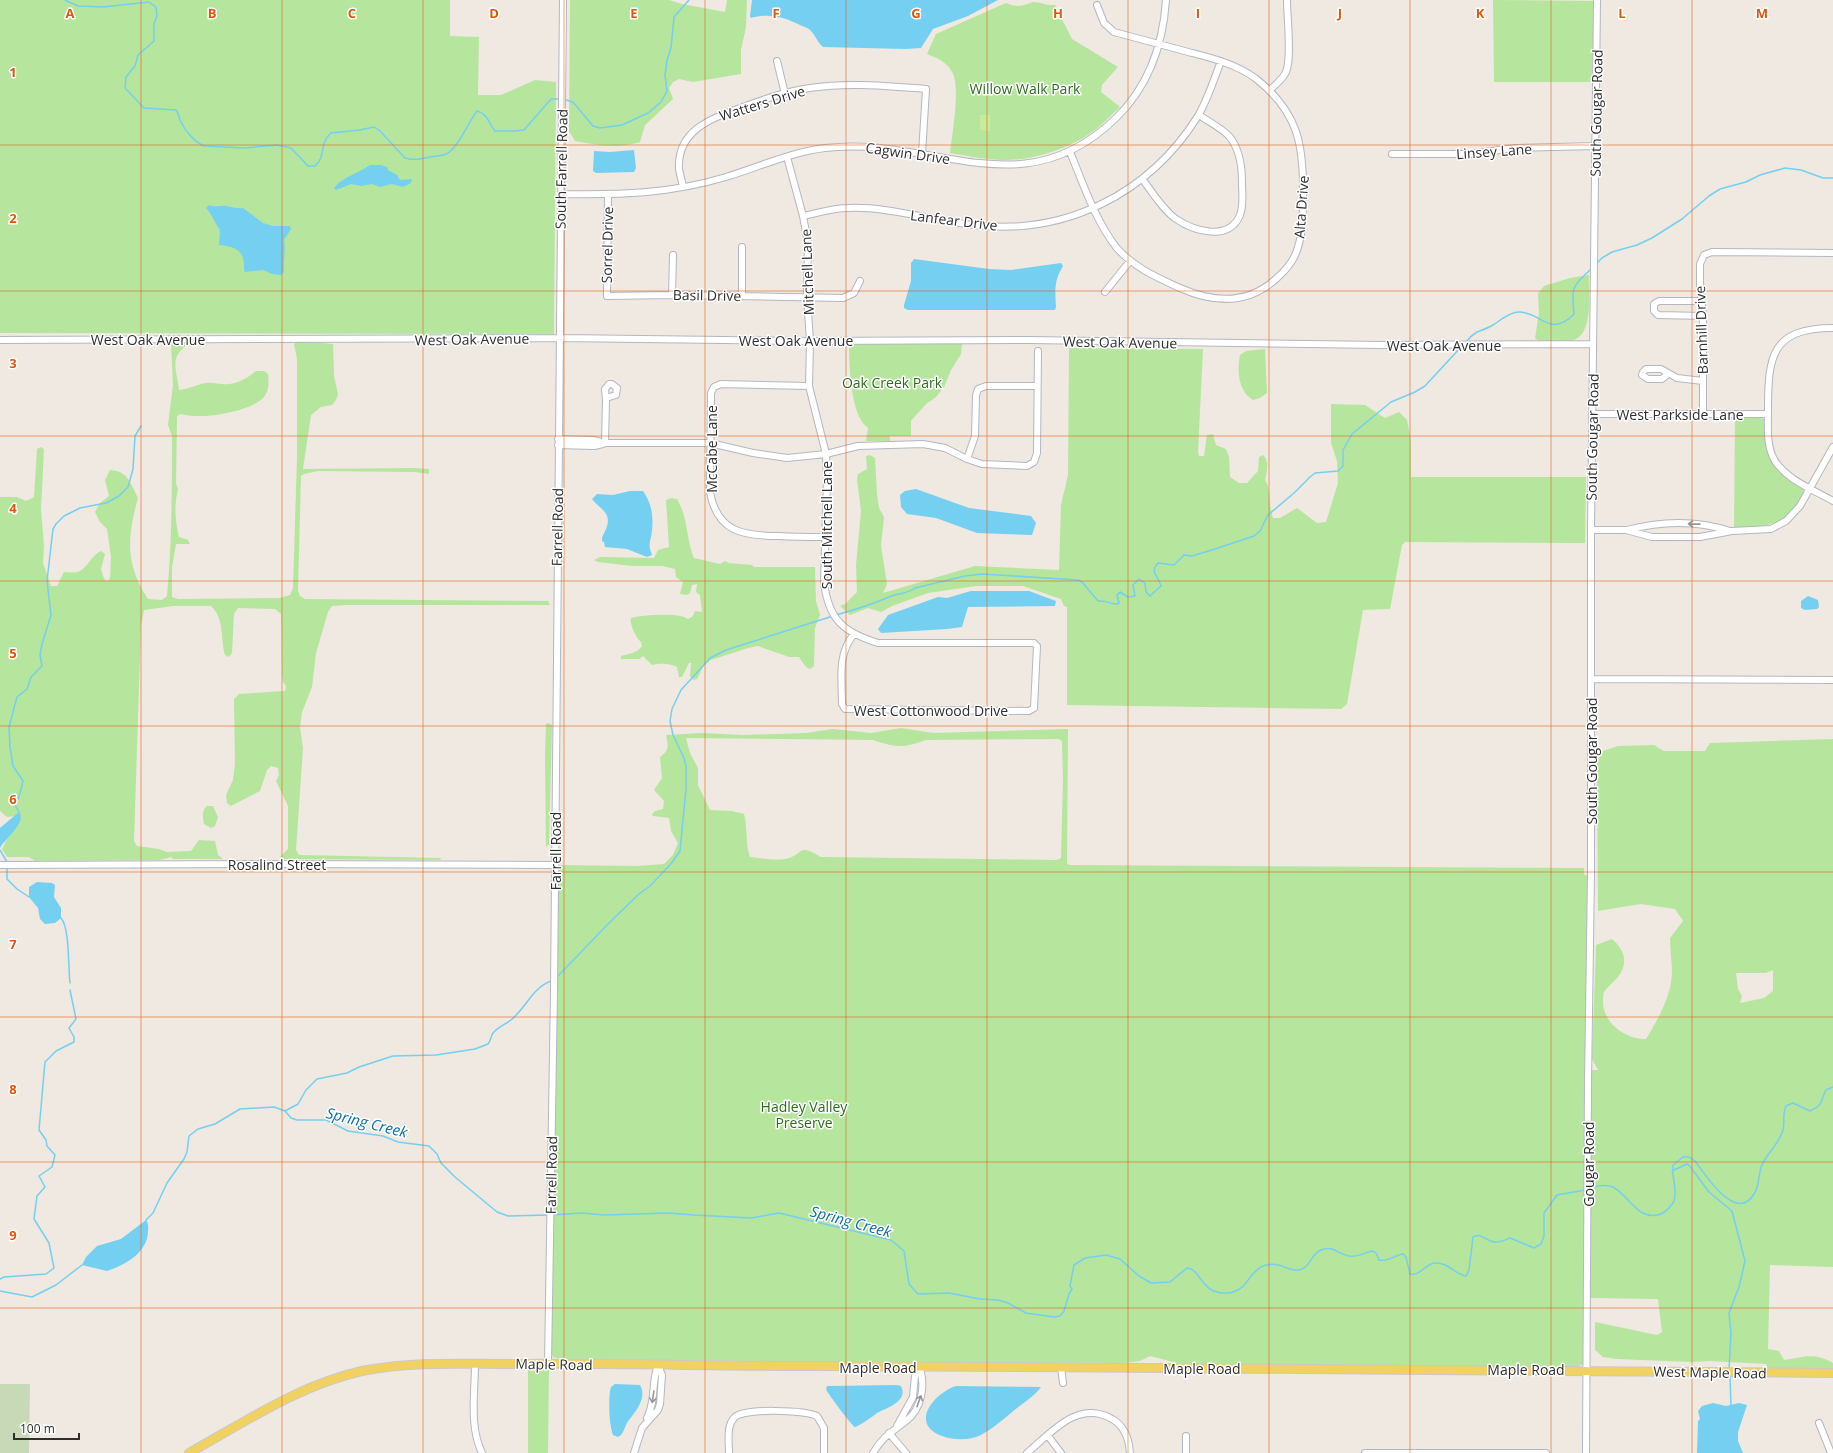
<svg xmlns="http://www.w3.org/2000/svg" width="1833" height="1453" viewBox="0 0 1833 1453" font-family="'Open Sans',sans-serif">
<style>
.green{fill:#b6e59e;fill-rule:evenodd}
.cemetery{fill:#c8d9b8}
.pitch{fill:#c9ec9a}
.water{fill:#75cff0}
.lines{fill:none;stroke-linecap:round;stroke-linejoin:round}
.stream{stroke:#75cff0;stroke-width:1.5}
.minor-casing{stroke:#b4b7c1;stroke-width:8}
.major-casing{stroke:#c9c9c9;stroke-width:10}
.minor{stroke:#fff;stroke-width:6}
.major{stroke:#f2d163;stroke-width:8}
.oneway{stroke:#969696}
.grid{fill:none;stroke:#df570e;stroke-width:1;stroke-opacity:0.55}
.labels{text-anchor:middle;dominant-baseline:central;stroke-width:3;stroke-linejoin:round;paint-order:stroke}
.park-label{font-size:14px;fill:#2c6e1b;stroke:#fff}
.street-label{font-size:14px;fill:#2e2e2e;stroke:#fff}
.water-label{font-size:15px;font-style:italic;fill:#0d6fa3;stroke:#fff}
.grid-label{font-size:13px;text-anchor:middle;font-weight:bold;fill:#df570e;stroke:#fff;stroke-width:3;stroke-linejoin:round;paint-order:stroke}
</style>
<rect width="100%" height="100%" fill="#efe9e1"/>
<path class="green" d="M0,0h450v36l29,1 -1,58h23l34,-15 21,2 -2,252 -554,-1z
M570,0h99l13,4 43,8 2,-12h20l-1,27 -5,23v24l-48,8 -14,-3 -6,3 -4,6 4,11 -28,26 -5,17c-22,7 -43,3 -65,-1l-6,-10z
M1493,0l101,1 -2,81h-98z
M1033,2c8,0 14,4 22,3l17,34 46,28 -16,18 -1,7 19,15c-8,7 -16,16 -25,23 -24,18 -60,30 -90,30 -18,0 -37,-4 -55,-7 2,-18 11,-67 2,-81 -5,-10 -15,-14 -25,-18l9,-20 70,-31c10,5 17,3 27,-1z
M1589,275c-1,17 6,63 -19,66 -10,1 -21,0 -31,0l-4,-3 4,-25 -1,-19 6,-8 26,-8z
M298,341l35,3 1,32 4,18 -2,6 -4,5 -11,2 -10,8 -8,54 113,-1 13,1v5l-14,-2 -97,-1 -14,3 -3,2 -3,114 2,6 5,3 243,2 2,4h-204l-14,1 -4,6 -12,41 -4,34 -10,25 -2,15 3,21 -7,102 3,5 142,3 -1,2 -156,-1 -4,-2 8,-8v-43l-12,-25 3,-6 -1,-7 -7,-2 -4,4 -7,21 -29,15 -4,-3 -1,-8 7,-15 2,-16 -1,-65 5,-5 46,-3 1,-5 -3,-4 -1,-6 -1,-62 -6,-5 -37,-1 -4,6 -2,39 -3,4 -4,-2c-5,-17 0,-36 -14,-49h-38l-29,4 -3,16 -7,215 3,5 22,3 8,3 24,-1 8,-11 16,1 3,14 5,4h-50l-2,-2 -11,3 -125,1 -6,-4h-22l-5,-8 17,-33 -12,1 -7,-6v-314h17l9,4 8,-4 3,-48 4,-2 3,2 -3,60 3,37 -1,17 8,23h6l7,-14c4,0 9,1 13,0 10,-2 14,-17 24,-21l4,3 -4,15 3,10 4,2 2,-3 1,-21 -4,-28 -7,-7 -5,-10 5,-9 9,-7 -4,-16 5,-10c17,0 21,14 28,28 -11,39 -13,66 10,101l14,1 5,-4c5,-53 5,-107 5,-160l-4,-11 5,-40 -2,-42 15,-1 3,2c-21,12 -12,26 -10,46 10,-1 17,-5 27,-7 7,-1 15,2 22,1 10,0 21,-7 28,-13h8l4,3c1,8 1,17 -4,23 -11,13 -52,20 -68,19 -5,0 -10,-1 -15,-2l-4,2 -1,68 2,5c-4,16 -3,32 1,48l9,3 2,4h-14l-4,23v30l6,2 102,-1 10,-3 3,-7 4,-130v-99l-3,-15z
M849,342l113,1 -1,11 -10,16 -7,17 -8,10 -10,7 -15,17v15h-21v5h-24l2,-13c-18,-12 -19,-65 -19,-86z
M1069,348l134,1 -5,103 1,4h5l3,-21 6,-1 3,11 10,4 3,8 1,20 9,6h8l11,-12 1,-14 4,-2c7,7 4,16 2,25 7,11 3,25 8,38h7l17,-10 20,15 9,-1 12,-39 -1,-22 -6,-18v-39l34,1 20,13 14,-6 8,8 4,21v36h175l-1,66 -180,-1 -3,3 -12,64 -27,1 -16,94 -6,5 -274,-4v-98l-3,-1 -3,-7 -38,-13h-47l-48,7 -36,13 -11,6 -13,-4 -18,7 -10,-9 5,-2 12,-12 -1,-27 5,-54 -4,-32 1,-5 9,-5 -1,-13 4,-1 5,3 2,36 2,14 5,9 -3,29 6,38 -4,9 92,-27 84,4 2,-65 7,-30z
M1265,349l2,44 -7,5 -7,2c-15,-9 -16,-29 -13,-45l6,-4z
M1735,418l25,-1 4,2 3,29 6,15 10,12 21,14c0,5 -4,10 -6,14 -15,25 -39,24 -64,24z
M671,498l6,1c11,18 9,40 17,59l26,6 5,-3 4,2 23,2 2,2h61l1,34 4,14 -5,13 -1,38 -4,3 -4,-2 -7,-10h-10l-31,-11 -10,2 -37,12 -7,5 -7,14 -4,1 -3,-4 1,-13h-2l-7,14h-3l-2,-10c-9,-4 -16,-4 -25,-2l-9,-9 -4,3h-18v-3c7,-2 17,-3 21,-10l-1,-4c-5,-4 -12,-19 -10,-24 11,-3 49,-6 57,1l4,-2 3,-6 7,1 -2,-17 -4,-3 1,-8 -5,1 -2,8 -3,2 -7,-1 3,-12 -7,-5 -1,-8 -13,-3h-30l-34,-4 -4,-2 6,-3 54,1 4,-8 11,-3 -3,-47z
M548,723l4,2 -3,119 -3,3 -1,-91 1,-32z
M901,728l32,5 135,-4 -1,134 2,2 515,3v7h3l-3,488c-6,7 -31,4 -41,4l-362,-3 -31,-8 -10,5 -16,2 -560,-3 -11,-3 -2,-6 6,-486 80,1 27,-2 9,-9 5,-12 -7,-12 -2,-13 -16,-2 -1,-2 3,-3 8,-2 1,-8 -10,-11 8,-12 -2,-21c10,-7 8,-12 6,-22l36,-2 40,2 64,-2 27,-4 38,4zM686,738l187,2c25,8 29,8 53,0l133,-1 3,2 1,39 -2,78 -4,2 -236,-3c-25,-15 -16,-2 -36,2 -12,2 -24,-1 -35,-2 -5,-13 -2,-29 -6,-43l-12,-3 -22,-1 -12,-25v-17l-8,-15z
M1833,739v528l-63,-2 -2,84 11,2 5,9c21,-3 30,-8 49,3v6h-65l-2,-5 -55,-3 -20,1 -74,-3 -14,-2 -8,-7v-28l62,13 5,-3 -4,-33 -68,-1v-228h8l-6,-11 4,-114 16,-6c13,11 17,25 5,39 -4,5 -10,9 -13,14 -1,2 -1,6 -1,9 -1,21 23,39 43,38 12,-20 25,-42 26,-66 0,-11 -2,-23 -2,-35l13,-17 -8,-12 -34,-5 -43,7 -1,-158 21,-7 36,-1 10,6h41l5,-8zM1773,970v21l-9,7 -24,5 2,-7 -4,-7 -2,-16h30z
M207,806h6l5,11 -3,9 -4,2 -7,-4c-1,-7 -3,-13 3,-18z
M528,1368h21l-1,85h-20z"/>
<path class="cemetery" d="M0,1384h30l-1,69h-29z"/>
<path class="pitch" d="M980,115h10v16l-10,-1z"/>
<path class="water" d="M752,0h246l-30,16 -35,13 -12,19 -15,1 -83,-2c-6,-5 -7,-11 -12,-16 -2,-3 -7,-4 -11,-6 -16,-8 -31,-12 -49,-7l-1,-2z
M634,150l2,18 -2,4 -38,1 -3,-2 1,-20 16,1z
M370,165h11l6,2 1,3 9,5 3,5 12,-1 -1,4 -8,4 -11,-3 -12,3 -8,-3 -11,2 -10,-2 -15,6 -2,-2c8,-11 25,-15 36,-23z
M209,205c7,3 11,0 18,1 5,1 10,3 16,2l20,15 10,3h17l1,3 -7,11c2,11 -1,20 0,32l-3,3 -9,-1 -9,-4 -18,2c-2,-5 0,-9 -2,-13 -2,-12 -15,-13 -24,-14l1,-15c-6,-8 -8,-16 -14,-22z
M914,259l75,10 22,1 50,-7 2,3c-9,15 -8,24 -7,41l-1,3h-147l-4,-2v-3l7,-24v-18z
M916,489l53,19 62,8 5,7 -4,12 -55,-2 -41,-15 -29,-4 -6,-7 -1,-12 5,-4z
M630,491h13c10,14 11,30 8,46 -2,8 -2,10 1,18l-5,2 -20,-8 -22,-2 -1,-5 -2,-1c0,-6 2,-7 4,-12 7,-17 -7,-20 -14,-30l5,-5 16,1z
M971,591h58l27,10 -1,5 -87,1 -6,20 -15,2 -66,4 -3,-4 10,-14 50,-18 9,1z
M1808,596l10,4 1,7 -2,2 -12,1 -4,-2v-7z
M19,812c8,10 -13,26 -19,36v-20z
M37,882l15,1 3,2 -1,12 7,11v10l-6,5 -10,1 -5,-5 -2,-11 -9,-11v-10z
M146,1220c3,4 2,8 2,12 -1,21 -23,33 -41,39l-25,-6 4,-8 11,-11 24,-7z
M615,1384l25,1c8,14 -6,28 -13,38 -3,5 -3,11 -9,14l-5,-2c-4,-10 -5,-39 -2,-48z
M896,1385l5,1c8,16 -16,22 -24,27 -7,5 -14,11 -22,14 -3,-1 -27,-33 -29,-38l1,-3h3z
M956,1386l85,1c-7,10 -21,18 -30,26 -10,8 -20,17 -32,23 -13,6 -42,4 -51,-10 -9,-16 14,-36 28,-40z
M1713,1403l13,3 13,-3 8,2 -9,27v9l5,12h-46l1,-32 2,-2 -2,-8 4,-5z"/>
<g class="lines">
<path class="stream" d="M65,0l13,6 25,1 46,-5 7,5 1,9 -3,8v17l-16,14 -3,11 -9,11 -1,11 19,20 32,2c3,4 3,8 5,12 4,9 14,20 23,24l40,2 33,-3 14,3 17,18h7c12,-11 3,-21 16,-33l29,-3 14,-3 6,4 25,27c8,3 17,1 25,-1 5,-1 11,-1 16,-3 11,-4 23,-33 31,-43 10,2 12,13 18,20h19l10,-1 27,-31h8
M563,99l10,3 20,24 7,2 22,-3 26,-12 13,-11 6,-11 -2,-16 2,-15 4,-12 3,-31 15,-17
M1597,263l5,-5 10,-6 25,-7 15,-7 30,-19 27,-23 11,-7 26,-7 14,-7 25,-7 16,2 22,8h10
M1465,343c3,-4 7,-8 12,-11 5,-2 11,-4 16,-7 8,-5 15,-12 25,-13 22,-1 32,27 56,2 -2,-25 -4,-26 16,-44
M836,615c18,-5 37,-11 53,-18 9,-4 19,-3 26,-9l50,-12 17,-2 96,6 4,2 16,19c9,-1 11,3 19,3l2,-1 -2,-8 3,-3 8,5 7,-1 -2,-11 6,-6 6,4 1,9 4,4 11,-10c-2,-9 -12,-14 -3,-23l16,2 10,-10 8,1 23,-7 39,-13 6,-5 8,-16 26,-22 16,-16 5,-4 23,-2 5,-5v-16l9,-16 39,-32 24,-10 10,-6 36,-39
M19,812l-4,-7 4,-8 4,-16 -10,-15 -3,-19 -1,-20 8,-30 10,-8 4,-12 11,-11 -2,-11 2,-11 9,-29 -4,-34 6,-52 3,-5 8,-8 16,-8 26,-5 13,-7 9,-9 5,-18 2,-33 6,-10
M0,850l7,12
M7,867v12l10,10 12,8
M61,918c9,10 7,51 9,65
M558,976l51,-53 30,-29 11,-8 20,-21 10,-14 6,-62v-22l-2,-9 -11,-23 -3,-14 2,-12 9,-19 22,-24 7,-8 16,-8 107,-34
M285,1111l13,-7 8,-14 11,-11 30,-6 12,-6 34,-11 43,-1 39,-6 13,-5c3,-4 3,-8 5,-11 5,-6 13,-9 18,-13 16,-13 21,-32 40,-39
M1672,1171l15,-7 2,1 20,27 23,19 13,50 -6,26 -10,26 2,20 -2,37
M1589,1188c8,-2 16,-4 24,-1 17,9 25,35 48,27 4,-2 11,-8 13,-13 4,-12 -3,-24 -1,-36l10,-8h6l6,4c10,13 41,63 59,33 6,-9 4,-20 8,-29 6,-13 17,-21 21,-35 2,-8 -1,-16 3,-24l7,-3 17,8c14,-6 10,-10 16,-21l7,-3
M552,1215l30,-2 22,2 64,-2 26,2 57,3 28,-5 112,27 13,11 5,33 9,10 31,-1 31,6 18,1 10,3 18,10 28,4 6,-1 4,-5 5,-17 3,-5 -2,-3 4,-21 11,-7 21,-3 14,4 19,17 12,7 19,-1 17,-14c15,1 13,27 41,25 20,-2 20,-21 35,-27 16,-6 25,6 36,4 11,-2 12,-16 22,-20 12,-5 17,4 28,6 8,2 16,-4 24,-5l3,2 3,7c9,2 16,-5 24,-6l3,3 4,17c9,3 15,-10 25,-11 13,-1 19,11 31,13l3,-6 4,-33c9,-5 12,4 21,5 5,1 11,-2 16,-4l24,10 7,-4 3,-8v-23l13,-18 28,-5
M146,1220l7,-7 14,-30 17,-24 3,-7 2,-16 9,-7 17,-5 25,-15 34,-2 11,4 6,7 6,2h29l22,11 35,5 15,6 31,4 8,8 4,9 14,14 42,35 11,4 40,-1
M0,1279l4,-2 42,-3 8,-6 -5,-25 -15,-24 3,-23 8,-9 -6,-11 13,-9 3,-12 -8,-9 -1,-6 -7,-10 6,-68 11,-11 18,-9v-5l-5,-9 7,-9 -6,-29
M0,1291l32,6 24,-12 26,-20
M1730,1376l1,30"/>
<g class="minor-casing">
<path id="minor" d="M777,61l8,33
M1270,90c6,-6 13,-11 16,-18 6,-14 1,-55 1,-72
M1070,152c13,31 25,68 46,95 17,20 40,30 64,41 34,15 69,17 98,-11 9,-8 17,-18 20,-30 5,-16 5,-32 5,-49 1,-52 -4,-86 -48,-120 -22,-16 -49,-21 -74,-28 -23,-6 -45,-12 -67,-18l-10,-9 -7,-18
M1392,154h78l45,-6 80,-2
M787,157l16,59 5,27 -1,54 3,44 -1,45 17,68 1,26 -3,103c5,37 19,49 54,60h156l3,3 -3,62 -5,3 -184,-2 -3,-5c0,-24 -5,-50 12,-70
M1143,180c10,13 20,30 33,39 18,12 53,23 64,-4 4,-10 2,-22 2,-33 0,-16 -2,-33 -13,-46 -9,-9 -20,-14 -30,-21
M683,187c-1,-6 -3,-12 -4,-18 -2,-40 34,-51 64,-62 22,-8 44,-16 67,-19 39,-6 77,-2 116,1l-4,65
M561,194c59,1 108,0 165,-17 33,-10 65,-25 99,-29 107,-13 197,62 291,-30 33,-32 47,-73 50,-118
M608,195l-1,101 65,-1 171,3 11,-5 6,-12
M803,216c15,-3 30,-8 45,-8 39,-2 86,13 126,17 91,11 175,-31 224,-109 10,-17 16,-37 23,-55
M1105,292l25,-31
M672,295l1,-40
M742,296v-49
M1702,301h-43l-5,3v7l4,4 45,1
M1833,328c-62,0 -65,29 -65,82 0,17 -2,36 7,51 12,19 39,29 58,40
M0,340l559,-2 251,3 219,-1 353,5 210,-1
M1668,374l-6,5h-14l-6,-4 1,-3 3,-3h15l16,9 26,3
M809,386l-88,-2 -7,3 -3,6 -1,99c7,40 33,44 69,44 16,1 31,1 47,1
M1592,414h176
M1703,415v-99l-3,-33v-19l4,-9 8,-3 121,1
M558,439l35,1 12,3h105l43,10 34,5 39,-4 32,-8 65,-2 22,4 22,11 15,5 45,2 7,-4 3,-9 1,-102
M605,443l1,-43 -1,-11 4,-5h3l5,4 -1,7 -10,3
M558,445l36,1 9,-2
M967,459l8,-23 1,-41 2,-6 8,-3h51
M1591,530h35l26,7h48l32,-6 39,-2 15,-8 14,-15 33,-59
M1627,530c34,-9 69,-10 103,1
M1591,679l242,1
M0,865l260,-1 294,1
M548,1363l6,-372 9,-991
M475,1364c0,29 -6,62 7,89
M1061,1367l2,16
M647,1418c9,-17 4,-35 11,-53
M1819,1423l12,30
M897,1426l16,-29 2,-21 4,-9
M889,1433l17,20
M1048,1436l13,17
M634,1453l8,-25 16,-18 2,-6 2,-29 -4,-10
M729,1453c0,-11 -3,-28 6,-36 9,-9 70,-7 82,-1l7,12v25
M873,1453c11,-18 18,-20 33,-32 16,-12 20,-37 13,-54
M1027,1453c24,-20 51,-54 85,-34 13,7 17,20 18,34
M1186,1453v-17
M1365,1453h181
M1586,1453l2,-371 3,-208v-344l6,-530"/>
</g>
<g class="major-casing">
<path id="major" d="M189,1453c56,-31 110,-68 173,-82 49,-10 100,-7 150,-7 100,-1 201,2 301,2 340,2 680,3 1020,7"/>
</g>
<use href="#minor" class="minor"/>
<use href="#major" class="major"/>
</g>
<defs><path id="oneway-shaft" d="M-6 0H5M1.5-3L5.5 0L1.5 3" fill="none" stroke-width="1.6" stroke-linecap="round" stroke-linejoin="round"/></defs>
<g class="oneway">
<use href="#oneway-shaft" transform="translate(1694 524) rotate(-179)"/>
<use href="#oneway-shaft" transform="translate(653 1397) rotate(98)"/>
<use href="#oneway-shaft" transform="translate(919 1401) rotate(-71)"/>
</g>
<path class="grid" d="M141,0v1453M282,0v1453M423,0v1453M564,0v1453M705,0v1453M846,0v1453M987,0v1453M1128,0v1453M1269,0v1453M1410,0v1453M1551,0v1453M1692,0v1453M0,145h1833M0,291h1833M0,436h1833M0,581h1833M0,726h1833M0,872h1833M0,1017h1833M0,1162h1833M0,1308h1833"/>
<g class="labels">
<g class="park-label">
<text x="1025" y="88">Willow Walk Park</text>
<text x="892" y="382">Oak Creek Park</text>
<text x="804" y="1106">Hadley Valley<tspan x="804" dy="16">Preserve</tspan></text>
</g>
<g class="street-label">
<text transform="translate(762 103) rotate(-17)">Watters Drive</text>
<text transform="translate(1596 113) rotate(-89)">South Gougar Road</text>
<text transform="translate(1494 151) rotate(-4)">Linsey Lane</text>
<text transform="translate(908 153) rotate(8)">Cagwin Drive</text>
<text transform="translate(561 169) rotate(-89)">South Farrell Road</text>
<text transform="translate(1301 207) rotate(-86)">Alta Drive</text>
<text transform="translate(954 220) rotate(7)">Lanfear Drive</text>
<text transform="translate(607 245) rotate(-89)">Sorrel Drive</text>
<text transform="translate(807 272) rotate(-92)">Mitchell Lane</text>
<text transform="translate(707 295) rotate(1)">Basil Drive</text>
<text transform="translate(1701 330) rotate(-92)">Barnhill Drive</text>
<text x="148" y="339">West Oak Avenue</text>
<text transform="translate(472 339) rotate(-1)">West Oak Avenue</text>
<text x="796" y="340">West Oak Avenue</text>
<text transform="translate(1120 342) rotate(1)">West Oak Avenue</text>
<text x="1444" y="345">West Oak Avenue</text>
<text x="1680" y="414">West Parkside Lane</text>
<text transform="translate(1592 437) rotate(-89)">South Gougar Road</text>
<text transform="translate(711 449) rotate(-90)">McCabe Lane</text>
<text transform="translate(826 525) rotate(-90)">South Mitchell Lane</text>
<text transform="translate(557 527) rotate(-89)">Farrell Road</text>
<text x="931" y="710">West Cottonwood Drive</text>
<text transform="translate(1591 761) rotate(-90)">South Gougar Road</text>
<text transform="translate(555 851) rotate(-90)">Farrell Road</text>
<text x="277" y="864">Rosalind Street</text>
<text transform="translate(1588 1164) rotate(-90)">Gougar Road</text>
<text transform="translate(551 1175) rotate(-89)">Farrell Road</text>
<text transform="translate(554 1364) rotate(1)">Maple Road</text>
<text x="878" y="1367">Maple Road</text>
<text x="1202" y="1368">Maple Road</text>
<text x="1526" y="1369">Maple Road</text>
<text transform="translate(1710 1372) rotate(1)">West Maple Road</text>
</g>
<g class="water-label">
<text transform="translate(367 1122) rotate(14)">Spring Creek</text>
<text transform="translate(851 1221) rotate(15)">Spring Creek</text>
</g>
</g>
<g class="grid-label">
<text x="70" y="18">A</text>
<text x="212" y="18">B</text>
<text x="352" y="18">C</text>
<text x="494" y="18">D</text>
<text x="634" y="18">E</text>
<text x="776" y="18">F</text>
<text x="916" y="18">G</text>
<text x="1058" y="18">H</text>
<text x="1198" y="18">I</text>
<text x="1340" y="18">J</text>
<text x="1480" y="18">K</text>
<text x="1622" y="18">L</text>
<text x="1762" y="18">M</text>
<text x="13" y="77">1</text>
<text x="13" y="223">2</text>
<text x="13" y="368">3</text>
<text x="13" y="513">4</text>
<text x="13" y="658">5</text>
<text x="13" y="804">6</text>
<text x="13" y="949">7</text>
<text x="13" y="1094">8</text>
<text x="13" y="1240">9</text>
</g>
<path d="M14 1433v6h65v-6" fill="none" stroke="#2e2e2e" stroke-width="2"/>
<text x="20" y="1433" font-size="12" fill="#2e2e2e" stroke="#ffffff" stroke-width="3" paint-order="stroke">100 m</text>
</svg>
